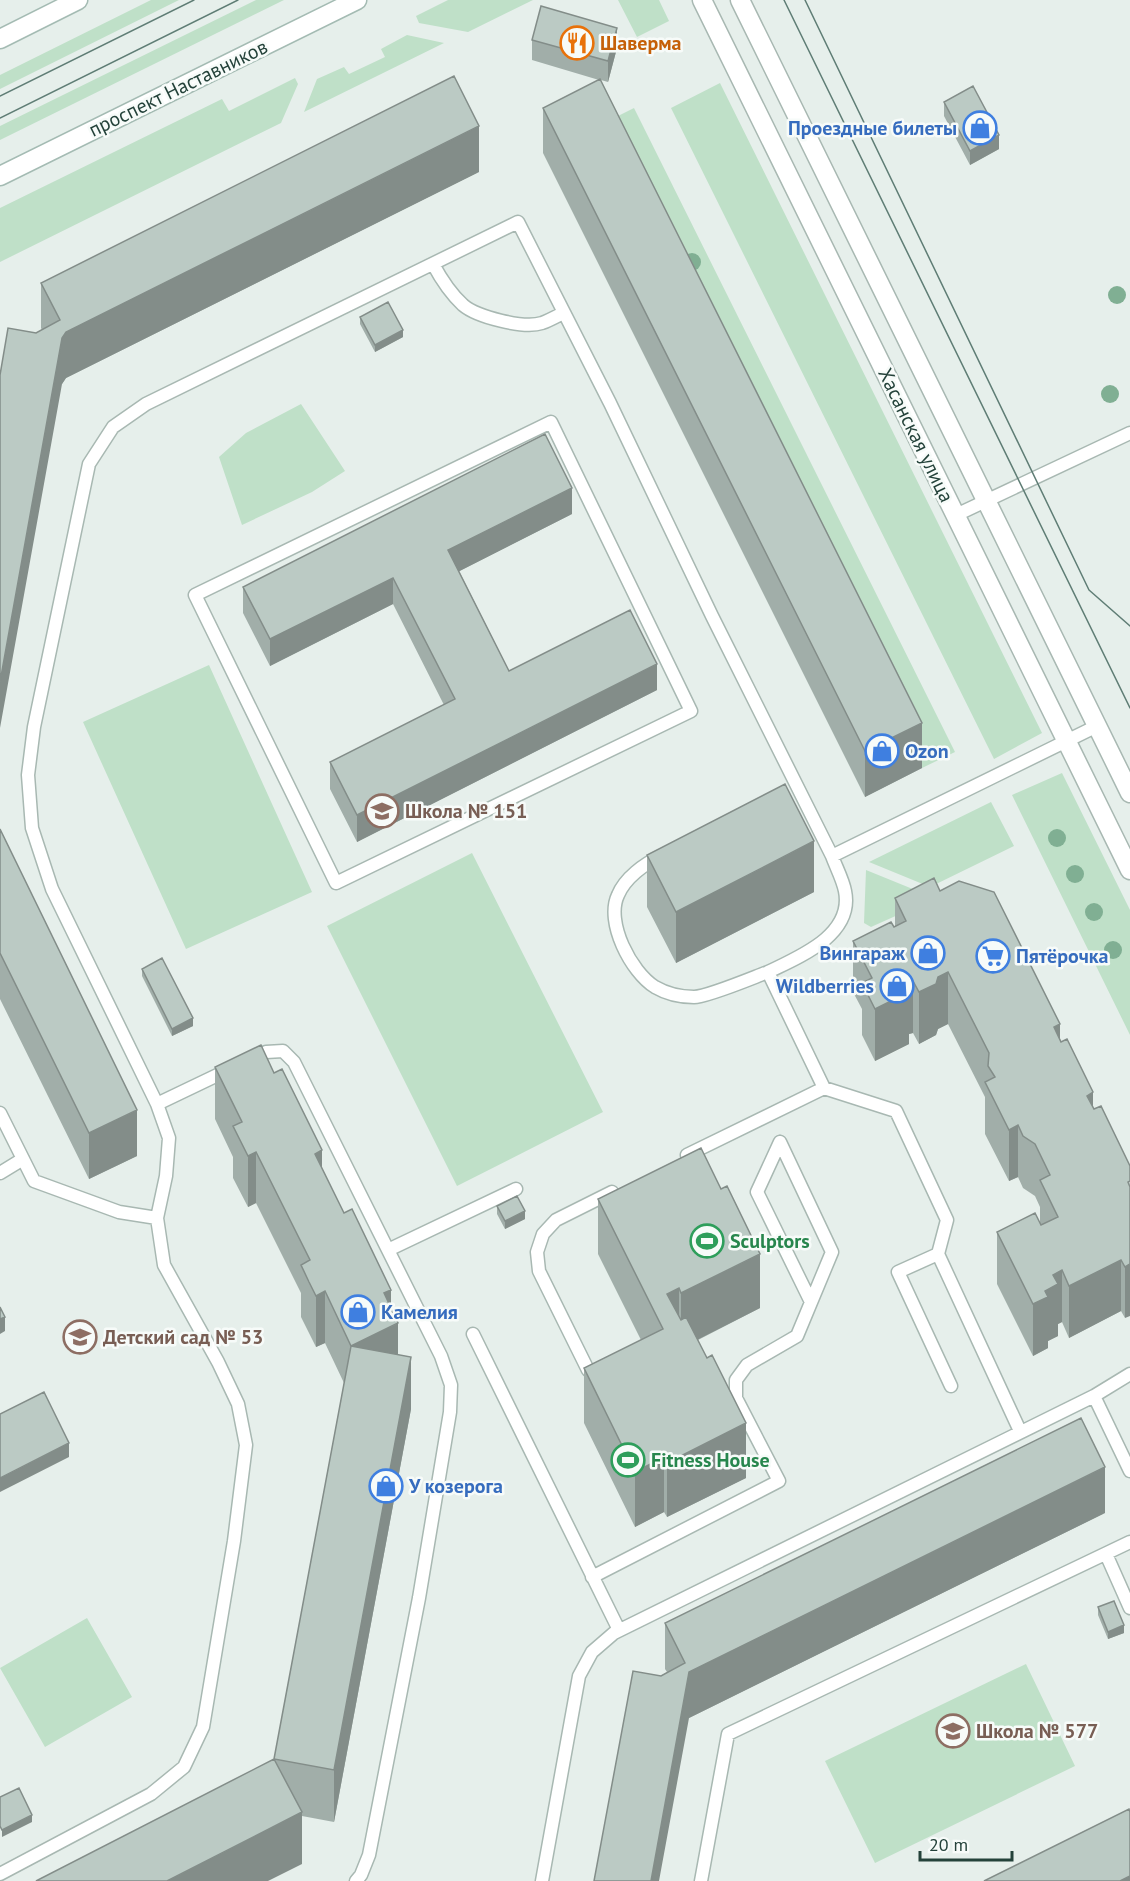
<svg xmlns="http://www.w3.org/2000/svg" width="1130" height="1881" viewBox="0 0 1130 1881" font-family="'PT Sans',sans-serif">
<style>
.green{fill:#bfe0c8}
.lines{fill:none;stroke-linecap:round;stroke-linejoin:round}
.service-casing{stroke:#a8b8b2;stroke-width:15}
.tertiary-casing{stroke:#a8b8b2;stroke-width:21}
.secondary-casing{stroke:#a4bbb3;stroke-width:21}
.service{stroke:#fff;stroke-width:12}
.tertiary{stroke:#fff;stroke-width:18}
.secondary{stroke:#fff;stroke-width:18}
.tram{stroke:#5f7d75;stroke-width:1.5}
.tree{fill:#80af93}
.wall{fill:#a1aea9}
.shaded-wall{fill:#838d89}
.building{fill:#bbcac4;stroke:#838d89;stroke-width:1.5}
.labels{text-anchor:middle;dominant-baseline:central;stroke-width:5;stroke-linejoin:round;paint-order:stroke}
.food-label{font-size:20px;font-weight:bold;fill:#c56008;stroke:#f7fbf9;text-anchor:start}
.street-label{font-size:20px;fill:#24423a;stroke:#f7fbf9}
.shop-label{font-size:20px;font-weight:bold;fill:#366cbe;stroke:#f7fbf9;text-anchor:start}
.education-label{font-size:20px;font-weight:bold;fill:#785e54;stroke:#f7fbf9;text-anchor:start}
.leisure-label{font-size:20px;font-weight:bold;fill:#27864d;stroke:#f7fbf9;text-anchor:start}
</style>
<rect width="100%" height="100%" fill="#e6efeb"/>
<path class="green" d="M151,0h28l-179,89v-14z
M256,0h28l-284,140v-14z
M448,0h85l-65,32 -49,-9 -3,-7z
M618,0h41l10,21 -32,16z
M407,35l37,8 -140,69 13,-33 27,-12 5,7 36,-17 -4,-8z
M295,78l3,6 -17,39 -281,139v-54l222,-109 7,12z
M720,83l322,650 -48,26 -323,-651z
M634,108l321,644 -33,16 -322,-643z
M301,404l44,67 -33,21 -70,33 -23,-68 27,-24z
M209,665l103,227 -126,57 -103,-227z
M1062,773l68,137v125l-118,-240z
M991,802l23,44 -84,41 -61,-25z
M472,853l131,259 -146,74 -130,-260z
M866,870l59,24 4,7 -58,26 -7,-4z
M87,1618l45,79 -87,50 -45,-79z
M1026,1664l49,102 -200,97 -50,-102z"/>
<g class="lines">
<g class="service-casing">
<path id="service" d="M433,264c8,15 17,29 30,41 14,12 61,24 79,18 8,-3 15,-7 21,-10
M551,422l140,289 -355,172 -141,-288z
M956,515l174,-82
M661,856c-17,8 -36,22 -43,39 -13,27 13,77 37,92 12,7 26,10 39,10 13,0 58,-19 74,-25
M832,856l265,-130
M250,1060l16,-8 17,-1 11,11 147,294 10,29 -1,27 -31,186 -50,257 -8,20 -5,6
M157,1104l71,-34
M0,1113l34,68 85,31 38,6
M780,1142l-23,50 54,110
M687,1155l137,-67 72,23 51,109 -9,34 82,177
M0,1173l23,-14
M388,1250l128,-61
M938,1254l-40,18 53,114
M473,1334l146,296
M588,1370l-49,-99 -2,-19 6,-18 13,-14 56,-28
M1094,1396l36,75
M1106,1554l24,54
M592,1577l187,-96 -43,-83v-18l11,-15 50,-29 35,-84 -52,-110
M0,1874l151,-80 33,-27 19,-40 31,-186 12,-96 -8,-41 -20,-42 -54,-97 -7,-47 9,-42 3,-38 -12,-34 -105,-215 -20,-61 -4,-53 6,-48 55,-263 24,-37 33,-23 372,-182 92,181 102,213 120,240c4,11 11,24 13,35 9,44 -46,66 -77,81l56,116
M542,1881l37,-205 13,-24 22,-19 480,-237 36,-22
M701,1881l27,-147 402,-192"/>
</g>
<g class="tertiary-casing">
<path id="tertiary" d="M702,0l428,870
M740,0l390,793"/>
</g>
<g class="secondary-casing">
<path id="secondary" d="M0,39l78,-39
M0,176l357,-176"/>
</g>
<use href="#service" class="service"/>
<use href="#tertiary" class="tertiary"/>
<use href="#secondary" class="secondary"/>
<path class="tram" d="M784,0l346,708
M805,0l284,590 41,36
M0,96l194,-96
M0,118l238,-118"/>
</g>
<g class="tree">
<circle cx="692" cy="262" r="9"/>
<circle cx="1117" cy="295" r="9"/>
<circle cx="1110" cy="394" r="9"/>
<circle cx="1057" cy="838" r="9"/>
<circle cx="1075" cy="874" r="9"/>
<circle cx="1094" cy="912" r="9"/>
<circle cx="1113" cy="950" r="9"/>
</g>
<path class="wall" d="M532,40l85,8 -9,34 -7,-2 321,688 -57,29 -322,-644v-45l56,-28 -67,-20z
M944,102l55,47 -29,16 -26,-49z
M479,172l-413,206 -4,6 -26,-51 6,-3 -1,-2v-45z
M360,317l43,20 -28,15 -15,-28z
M572,514l-113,57 50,100 148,19 -300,152 -27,-53v-27l114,-57 -51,-101 -123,62 -27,-53v-26z
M0,829l137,327 -48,23 -89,-180z
M647,855l167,37 -138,71 -29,-56z
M940,891l120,148 33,69 37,58 -5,152 -4,-7 -52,27 -7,-16 -4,2v12l-10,5v7l-15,8 -36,-72v-52l43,-9v-16l-5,-11 -12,-8 -5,-11 -9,4 -24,-47v-37l-37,-73 -10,5 -2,6 -17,9 -6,-11 -4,1v10l-34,17 -13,-26v-26l-9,-17v-51l42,-15v-28z
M142,969l51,57 -21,10 -30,-60z
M215,1067l59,6 117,234 7,48 13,54 -77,413 -32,-6v48l-28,-105 70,-376 -19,-40 -9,4 -15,-30v-24l-45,-90 -8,4 -15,-29v-21l-18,-38z
M598,1199l162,109 -62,32 48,138 -79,39 -3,-5 -29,15 -51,-104v-55l57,-28 -43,-86z
M497,1206l28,13 -20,10 -8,-15z
M1105,1513l-416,205 -28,-42 6,-4 -2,-3v-46z
M1098,1607l26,26 -16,6 -10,-24z"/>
<path class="shaded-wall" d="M617,28v20l-9,34v-21z
M479,126v46l-413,206 -4,6 -62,344v-46l62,-344 4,-6z
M999,135v14l-29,16v-14z
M403,330v7l-28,15v-7z
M572,488v26l-124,63v-27z
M393,578v26l-123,62v-27z
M657,664v26l-300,152v-27z
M922,723v45l-57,29v-46z
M814,841v51l-138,71v-51z
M948,972v52l-10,5 -2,6 -17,9v-52l19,-15z
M913,981v52l-4,1v10l-34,17v-52l31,-25z
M193,1018v8l-21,10v-7z
M1060,1024v52l-6,-49z
M1093,1092v52l-6,-48z
M137,1110v46l-48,23v-46z
M1018,1125v52l-9,4v-51z
M322,1150v52l-7,-48z
M256,1152v51l-8,4v-51z
M525,1211v8l-20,10v-8z
M760,1254v54l-79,40v-55z
M1121,1260v51l-52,27v-52z
M1130,1264v52l-5,2v-51z
M1062,1270v52l-4,2v12l-10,5v7l-15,8v-52l12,-13 8,-16z
M679,1288v54l-12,-48z
M391,1290v37l7,-4v52l-47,-29 33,-53z
M325,1291v52l-9,4v-51z
M5,1317v14l-5,3v-15z
M411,1357v52l-77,413v-52z
M746,1423v55l-79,39v-54z
M69,1443v14l-69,35v-14z
M664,1457v55l-29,15v-55z
M1105,1467v46l-416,205 -30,163h-8l38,-209z
M1124,1625v8l-16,6v-7z
M302,1812v52l-34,17h-101z
M32,1815v7l-30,15v-7z
M1130,1876v5h-10z"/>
<path class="building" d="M541,6l76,22 -9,33 -76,-21z
M454,76l25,50 -413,206 -4,6 -62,344v-307l8,-47 28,5 24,-13 -19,-37z
M600,79l322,644 -57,28 -322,-643z
M973,86l26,49 -29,16 -26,-49z
M388,302l15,28 -28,15 -15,-28z
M545,434l27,54 -124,62 61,121 121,-61 27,54 -300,151 -27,-53 125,-63 -62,-121 -123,61 -27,-52z
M785,784l29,57 -138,71 -29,-57z
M0,829l137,281 -48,23 -89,-180z
M934,878l6,13 19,-10 35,11 66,132 -6,3 7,15 6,-3 26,53 -6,4 7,13 7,-3 29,60v15l-2,1 2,5v77l-5,3 -4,-7 -52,26 -7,-16 -9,5 5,9 -13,7 3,6 -15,7 -36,-72 38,-19 6,12 17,-8 -18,-37 10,-5 -15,-31 -12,-8 -5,-11 -9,5 -24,-48 10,-5 -7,-11 1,-13 -41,-81 -10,5 -2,7 -17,8 -6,-11 -4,1 -3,2 3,8 -34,17 -13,-26 10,-5 -19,-37 38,-19 3,5 12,-6 -11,-23z
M162,958l31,60 -21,11 -30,-60z
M261,1045l13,28 8,-4 40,81 -7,4 29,59 8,-4 39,81 -7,3 14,30 -47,23 -26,-55 -9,5 -7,-14 -8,-17 9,-5 -54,-108 -8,4 -15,-30 9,-4 -27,-55z
M701,1148l20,41 6,-3 33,68 -79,39 -2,-5 -12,6 14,26 5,-3 21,41 5,-3 34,68 -79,40 -3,-6 -29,15 -51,-104 79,-39 -65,-130z
M517,1196l8,15 -20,10 -8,-15z
M0,1307l5,10 -5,2z
M351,1346l60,11 -77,413 -60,-11z
M44,1392l25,51 -69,35v-64z
M1081,1418l24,49 -416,205 -38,209h-57l39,-210 28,5 24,-13 -20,-40z
M1114,1601l10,24 -16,7 -10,-25z
M274,1759l28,53 -135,69h-131z
M19,1788l13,27 -30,15 -2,-4v-29z
M1129,1809l1,3v64l-10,5h-136z"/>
<defs>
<g id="restaurant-ring" transform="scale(1.725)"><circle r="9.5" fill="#f7fbf9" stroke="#e8710a" stroke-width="1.5"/><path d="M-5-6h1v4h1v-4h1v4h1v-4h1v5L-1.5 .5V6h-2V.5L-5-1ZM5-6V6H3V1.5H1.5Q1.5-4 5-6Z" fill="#e8710a"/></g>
<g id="shop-ring" transform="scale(1.725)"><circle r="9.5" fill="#f7fbf9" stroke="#3f7fe0" stroke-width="1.5"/><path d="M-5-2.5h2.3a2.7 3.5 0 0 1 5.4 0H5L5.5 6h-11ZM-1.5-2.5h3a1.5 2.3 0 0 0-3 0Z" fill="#3f7fe0"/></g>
<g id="school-ring" transform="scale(1.725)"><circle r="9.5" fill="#f7fbf9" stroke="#8d6e63" stroke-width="1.5"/><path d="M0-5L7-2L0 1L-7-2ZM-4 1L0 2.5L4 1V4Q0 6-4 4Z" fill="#8d6e63"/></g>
<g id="supermarket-ring" transform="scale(1.725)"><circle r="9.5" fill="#f7fbf9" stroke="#3f7fe0" stroke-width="1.5"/><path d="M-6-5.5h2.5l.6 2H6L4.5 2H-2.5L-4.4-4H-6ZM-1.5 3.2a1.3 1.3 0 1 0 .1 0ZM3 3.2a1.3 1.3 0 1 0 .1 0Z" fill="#3f7fe0"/></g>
<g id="stadium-ring" transform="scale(1.725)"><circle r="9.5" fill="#f7fbf9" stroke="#2e9e5b" stroke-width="1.5"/><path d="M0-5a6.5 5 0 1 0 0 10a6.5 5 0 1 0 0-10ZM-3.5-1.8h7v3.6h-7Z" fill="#2e9e5b"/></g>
</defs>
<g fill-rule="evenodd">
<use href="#restaurant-ring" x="577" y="43"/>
<use href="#shop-ring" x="980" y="128"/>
<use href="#shop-ring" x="882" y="751"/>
<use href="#school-ring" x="382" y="811"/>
<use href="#shop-ring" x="928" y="953"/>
<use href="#supermarket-ring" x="993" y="956"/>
<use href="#shop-ring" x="897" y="986"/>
<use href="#stadium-ring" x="707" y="1241"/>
<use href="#shop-ring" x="358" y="1312"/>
<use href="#school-ring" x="80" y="1337"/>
<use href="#stadium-ring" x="628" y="1460"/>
<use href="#shop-ring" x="386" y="1486"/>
<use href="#school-ring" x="953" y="1731"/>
</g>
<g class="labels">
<g class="food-label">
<text x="600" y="43">Шаверма</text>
</g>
<g class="street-label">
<text transform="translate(178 88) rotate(-26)">проспект Наставников</text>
<text transform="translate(916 435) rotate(64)">Хасанская улица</text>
</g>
<g class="shop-label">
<text x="957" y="128" text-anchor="end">Проездные билеты</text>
<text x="905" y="751">Ozon</text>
<text x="905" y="953" text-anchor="end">Вингараж</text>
<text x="1016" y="956">Пятёрочка</text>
<text x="874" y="986" text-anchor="end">Wildberries</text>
<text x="381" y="1312">Камелия</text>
<text x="409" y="1486">У козерога</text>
</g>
<g class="education-label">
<text x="405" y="811">Школа № 151</text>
<text x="103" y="1337">Детский сад № 53</text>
<text x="976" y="1731">Школа № 577</text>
</g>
<g class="leisure-label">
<text x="730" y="1241">Sculptors</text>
<text x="651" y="1460">Fitness House</text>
</g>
</g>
<path d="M920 1851v9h92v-9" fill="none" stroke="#24423a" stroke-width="3"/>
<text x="929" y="1851" font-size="18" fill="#24423a" stroke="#f7fbf9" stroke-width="4.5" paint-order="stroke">20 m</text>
</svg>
